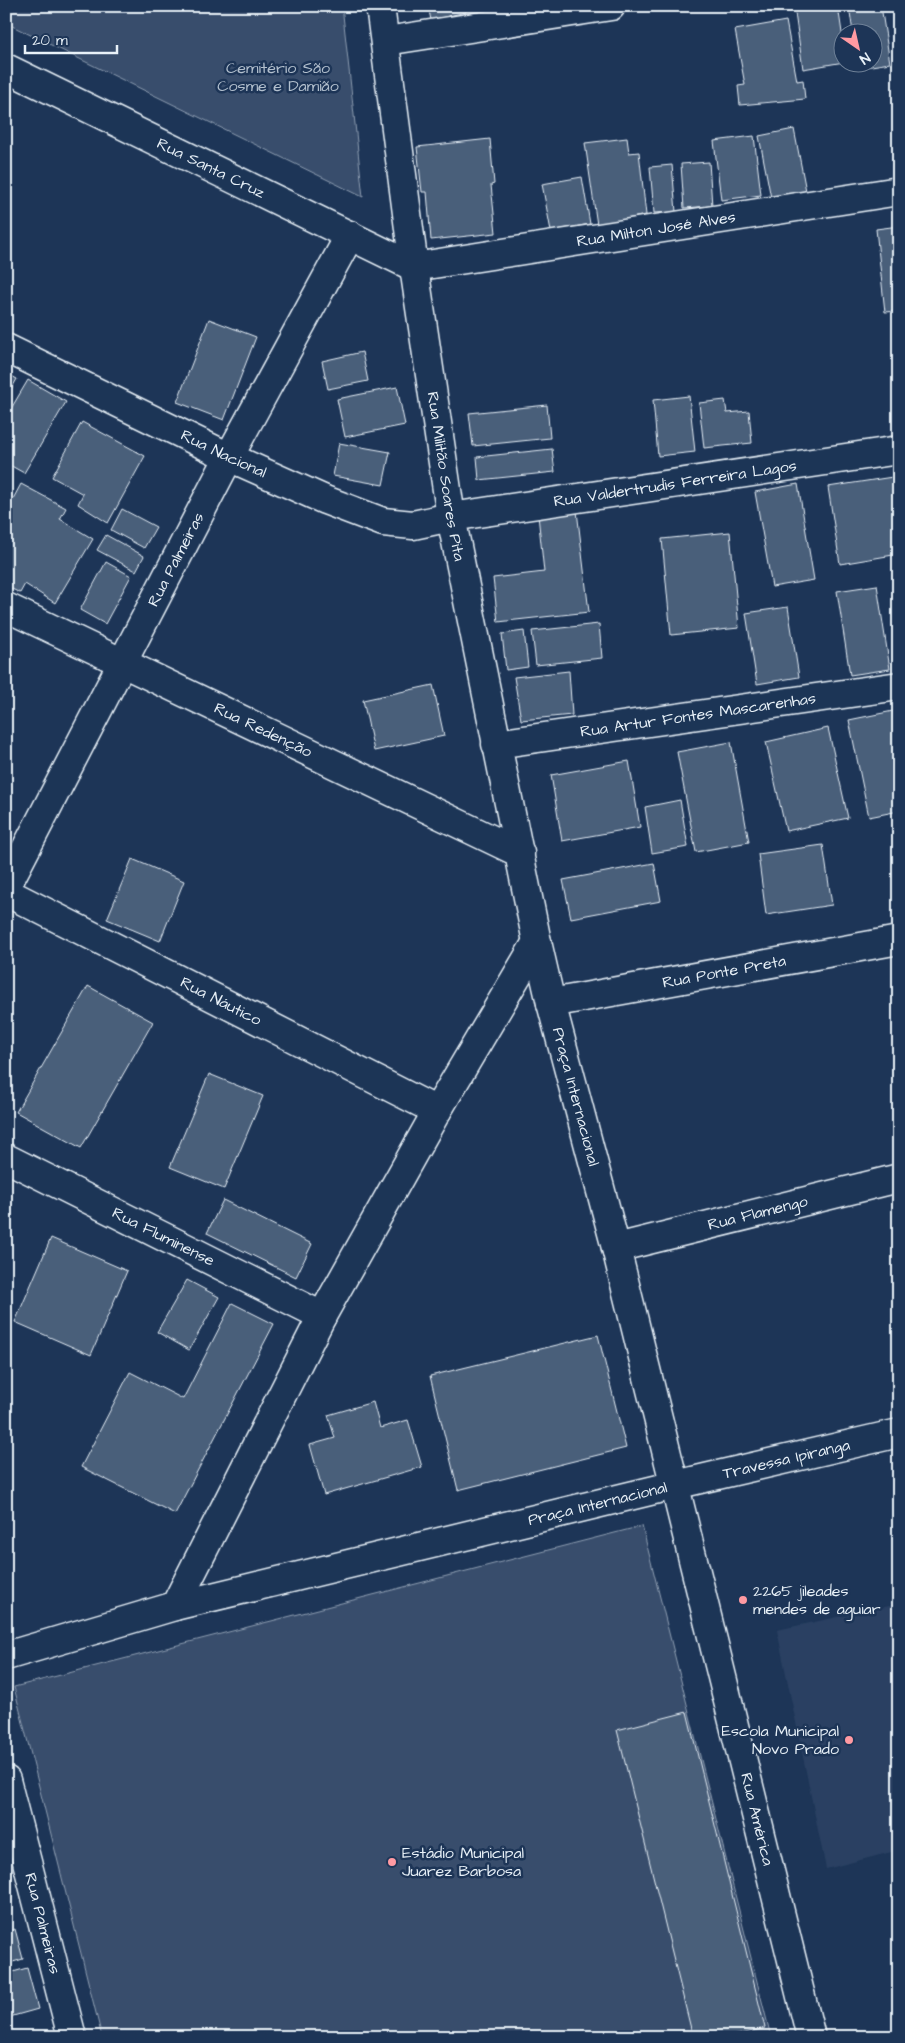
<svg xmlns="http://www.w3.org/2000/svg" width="905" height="2043" viewBox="0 0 905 2043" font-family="'Architects Daughter',sans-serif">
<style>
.built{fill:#2a4162}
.green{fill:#374d6c;stroke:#909fb2}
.building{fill:#495e7a;stroke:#e8f1f8}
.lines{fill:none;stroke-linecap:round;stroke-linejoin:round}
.minor-casing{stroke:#e8f1f8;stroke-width:31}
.minor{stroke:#1d3557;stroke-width:28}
.poi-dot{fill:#ff9aa2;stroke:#1d3557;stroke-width:2}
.labels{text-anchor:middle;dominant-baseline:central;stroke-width:5;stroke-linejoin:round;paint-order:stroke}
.park-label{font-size:16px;fill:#b3c0ce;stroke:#1d3557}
.street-label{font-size:16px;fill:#e8f1f8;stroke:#1d3557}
.poi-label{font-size:16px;fill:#e8f1f8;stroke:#1d3557;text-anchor:start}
</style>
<rect width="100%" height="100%" fill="#1d3557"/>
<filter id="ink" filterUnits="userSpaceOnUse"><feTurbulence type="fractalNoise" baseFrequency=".02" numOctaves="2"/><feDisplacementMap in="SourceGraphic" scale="10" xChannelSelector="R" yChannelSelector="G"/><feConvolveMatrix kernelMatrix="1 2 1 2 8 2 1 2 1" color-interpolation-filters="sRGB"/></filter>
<g filter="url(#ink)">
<path class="built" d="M899,1604v246l-73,19 -49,-239z"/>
<path class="green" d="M6,6h336l21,191 -357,-174z
M642,1526l129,511h-669l-88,-350z"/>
<path class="building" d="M428,6h37l1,6 -35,8z
M794,6h44l4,27v29h2l-41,7z
M849,6h32l9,57 -31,5 -1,-6h14v-30h-19z
M786,21l11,60 6,-1 2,19 -65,6 -2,-19 7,-1 -10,-55z
M794,129l12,62 -35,7 -12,-62z
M754,136l7,59 -40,5 -7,-59z
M627,138l2,15 10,-1 7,63 -49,10 -12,-82z
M490,139l4,45 -3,1 5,48 -65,7 -4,-48h-5l-5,-45z
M709,162l3,44 -28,2 -3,-44z
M672,165l4,47 -22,1 -4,-46z
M582,177l8,47 -39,7 -9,-47z
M899,226v85l-14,1 -9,-83z
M209,319l47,18 -32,83 -47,-18z
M362,352l6,29 -40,8 -6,-28z
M6,373l11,6 -11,19z
M28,380l38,22 -42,71 -18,-10v-46z
M397,387l8,38 -60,12 -8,-38z
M689,396l6,56 -37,4 -5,-56z
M725,400l2,13 22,-2 3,32 -48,5 -5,-45z
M547,405l3,33 -77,8 -4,-33z
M82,422l63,34 -37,67 -30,-19 5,-10 -31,-17z
M339,443l51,9 -7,33 -50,-9z
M552,449l3,23 -76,8 -2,-23z
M899,476v78l-59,10 -12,-77z
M21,484l45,24 -6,11 33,20 -38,64 -30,-19 -5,9 -14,-7v-74z
M798,484l16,96 -42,7 -17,-95z
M122,509l34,18 -12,21 -33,-18z
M577,511l12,101 -91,10 -5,-44 51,-6 -6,-57z
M730,532l9,96 -68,7 -9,-96z
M106,535l38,21 -8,15 -39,-21z
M106,562l25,14 -26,48 -25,-14z
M877,585l13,84 -40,6 -13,-84z
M788,607l11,70 -42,7 -11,-71z
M599,624l3,34 -66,7 -4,-34z
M524,631l4,36 -22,3 -4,-36z
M569,671l3,44 -51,5 -7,-43z
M433,685l11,51 -70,15 -11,-51z
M893,711l6,28v72l-30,6 -20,-97z
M828,728l20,90 -62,13 -20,-89z
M731,742l18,100 -53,10 -19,-100z
M629,761l11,66 -78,14 -11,-66z
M680,800l8,47 -36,6 -7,-46z
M823,845l9,60 -66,10 -8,-61z
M132,859l52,22 -24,60 -53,-22z
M654,863l7,38 -90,17 -8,-38z
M88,986l65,36 -72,126 -65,-36z
M209,1074l54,22 -39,93 -54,-22z
M223,1200l89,44 -16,33 -89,-44z
M51,1238l76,33 -36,84 -76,-33z
M187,1280l32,17 -30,53 -32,-18z
M232,1303l42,21 -99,190 -94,-47 49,-95 53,27z
M598,1335l28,113 -168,42 -28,-114z
M373,1402l7,26 28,-8 14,47 -98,28 -14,-50 25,-7 -7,-23z
M687,1712l78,316 -36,9h-36l-76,-307z
M15,1929l8,30 -17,5v-32z
M27,1968l11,41 -32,9v-44z"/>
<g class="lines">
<g class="minor-casing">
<g id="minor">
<path id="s1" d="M380,6l34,261 37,250 86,425 14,61 65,245 195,789"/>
<path d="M386,41l225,-35"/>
<path id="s2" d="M6,68l408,199 485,-76"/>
<path id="s3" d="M6,348l223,109 96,43 58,22 30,3 38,-8 448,-67"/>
<path id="s4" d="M6,607l514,246"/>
<path id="s5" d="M496,744l403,-58"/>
<path id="s6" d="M6,887l223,-430 121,-222"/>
<path id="s7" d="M6,892l431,219"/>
<path id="s8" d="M551,1003l348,-63"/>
<path id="s9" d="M6,1158l316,158"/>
<path id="s10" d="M616,1248l283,-70"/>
<path d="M175,1606l147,-290 115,-205 100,-169"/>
<path id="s11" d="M6,1656l169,-50 500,-121 224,-52"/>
<path id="s12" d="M6,1780l66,257"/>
</g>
</g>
<use href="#minor" class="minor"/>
</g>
</g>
<g class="poi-dot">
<circle cx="743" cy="1600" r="5"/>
<circle cx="849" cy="1740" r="5"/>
<circle cx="392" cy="1862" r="5"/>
</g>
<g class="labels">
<g class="park-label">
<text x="278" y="68">Cemitério São<tspan x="278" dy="18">Cosme e Damião</tspan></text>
</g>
<g class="street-label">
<text stroke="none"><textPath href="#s2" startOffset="228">Rua Santa Cruz</textPath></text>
<text stroke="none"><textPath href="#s2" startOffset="699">Rua Milton José Alves</textPath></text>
<text stroke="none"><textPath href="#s3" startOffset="242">Rua Nacional</textPath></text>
<text stroke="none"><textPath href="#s1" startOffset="475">Rua Militão Soares Pita</textPath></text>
<text stroke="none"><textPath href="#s3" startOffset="711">Rua Valdertrudis Ferreira Lagos</textPath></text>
<text stroke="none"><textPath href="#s6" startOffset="369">Rua Palmeiras</textPath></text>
<text stroke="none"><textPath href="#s5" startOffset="204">Rua Artur Fontes Mascarenhas</textPath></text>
<text stroke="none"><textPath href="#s4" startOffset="285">Rua Redenção</textPath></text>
<text stroke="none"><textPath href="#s8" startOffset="176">Rua Ponte Preta</textPath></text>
<text stroke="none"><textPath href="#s7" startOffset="241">Rua Náutico</textPath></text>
<text stroke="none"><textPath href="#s1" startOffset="1109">Praça Internacional</textPath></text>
<text stroke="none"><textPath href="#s10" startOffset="146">Rua Flamengo</textPath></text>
<text stroke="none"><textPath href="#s9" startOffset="176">Rua Fluminense</textPath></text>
<text stroke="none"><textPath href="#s11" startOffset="805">Travessa Ipiranga</textPath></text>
<text stroke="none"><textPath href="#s11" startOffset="611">Praça Internacional</textPath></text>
<text stroke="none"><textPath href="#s1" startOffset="1854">Rua América</textPath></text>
<text stroke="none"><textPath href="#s12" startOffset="148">Rua Palmeiras</textPath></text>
</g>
<g class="poi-label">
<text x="753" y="1591">2265 jileades<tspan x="753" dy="18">mendes de aguiar</tspan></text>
<text x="839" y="1731" text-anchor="end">Escola Municipal<tspan x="839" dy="18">Novo Prado</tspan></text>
<text x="402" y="1853">Estádio Municipal<tspan x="402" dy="18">Juarez Barbosa</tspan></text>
</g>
</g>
<rect width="905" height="2043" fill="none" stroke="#1d3557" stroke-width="25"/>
<rect x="12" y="12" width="880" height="2018" fill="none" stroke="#e8f1f8" stroke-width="2" filter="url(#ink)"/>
<g transform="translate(858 48) rotate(146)"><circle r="24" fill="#1d3557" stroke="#6e8097"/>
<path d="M0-4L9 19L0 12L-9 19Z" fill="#ff9aa2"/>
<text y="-8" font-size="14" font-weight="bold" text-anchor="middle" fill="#e8f1f8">N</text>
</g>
<path d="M25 45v8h92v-8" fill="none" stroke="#e8f1f8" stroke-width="2.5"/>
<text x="32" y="45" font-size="15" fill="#e8f1f8" stroke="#1d3557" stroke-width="4" paint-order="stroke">20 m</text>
</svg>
